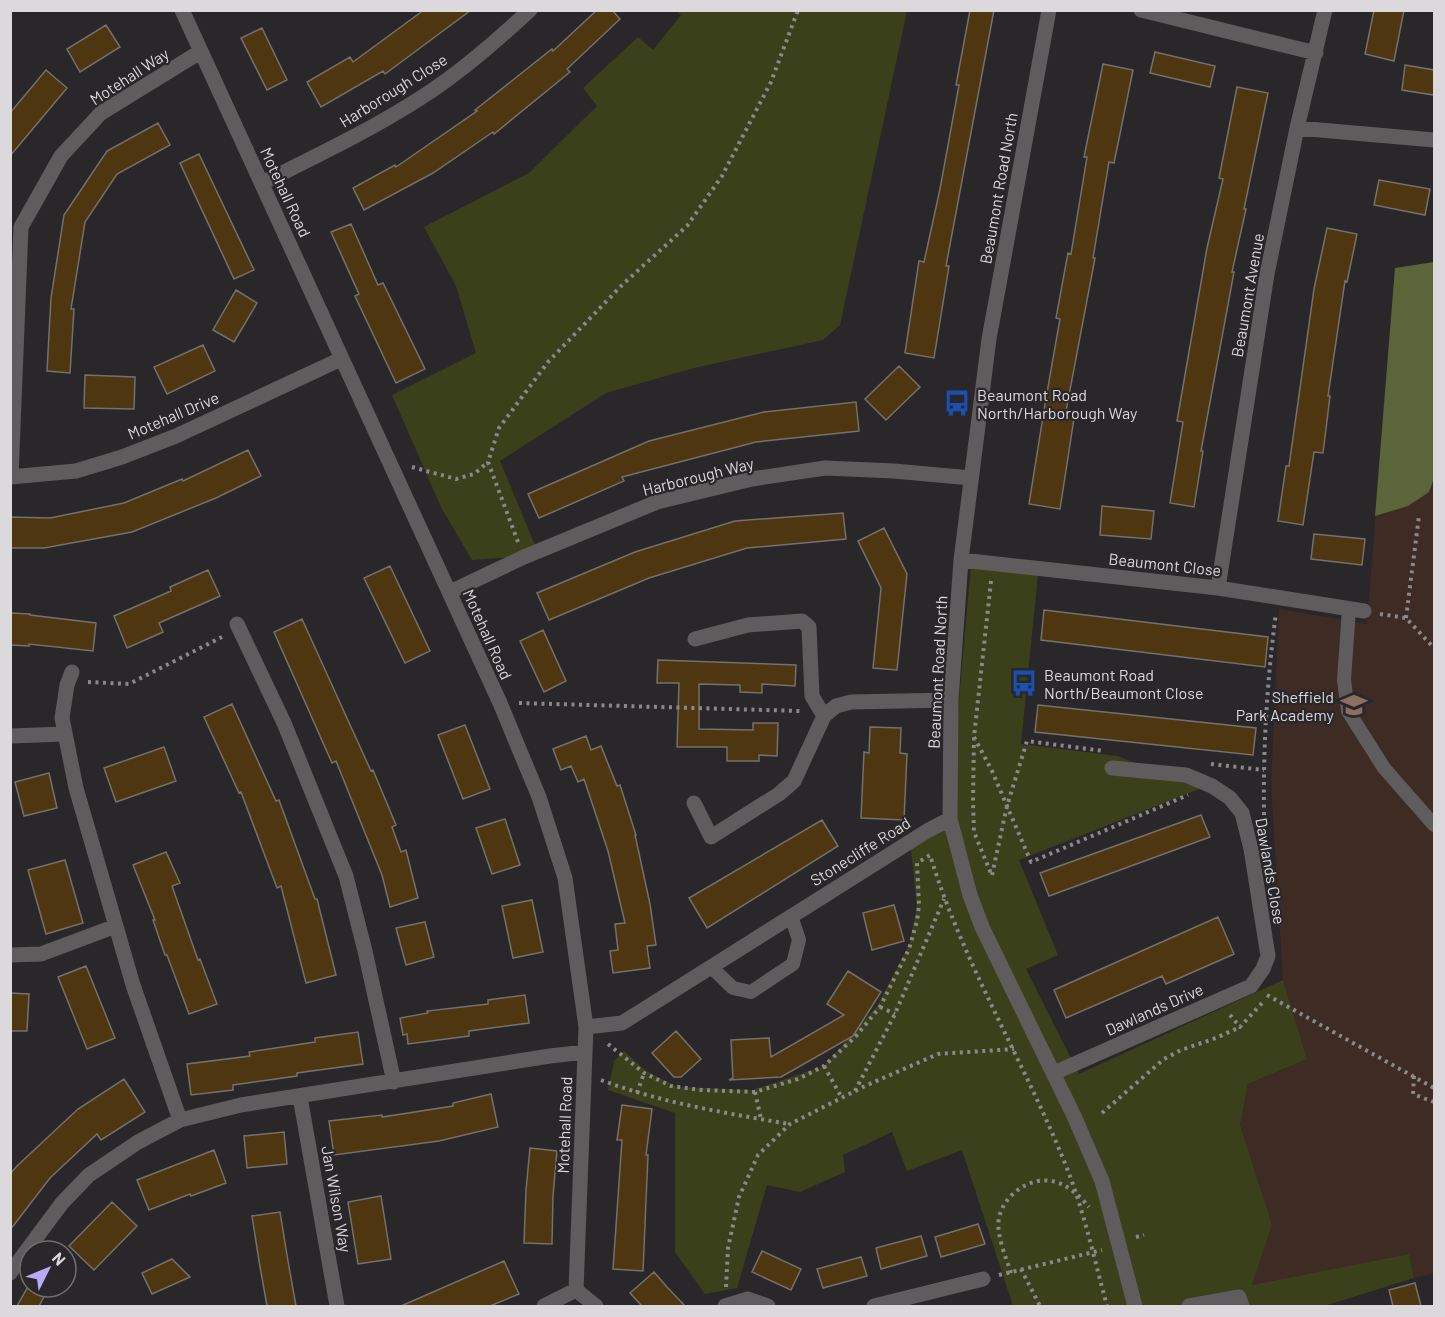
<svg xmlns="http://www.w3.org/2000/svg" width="1445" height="1317" viewBox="0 0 1445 1317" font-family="Barlow,sans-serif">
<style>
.education{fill:#3d2b24}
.green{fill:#3a411a}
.forest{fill:#5c643a}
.building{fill:#4e3610;stroke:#74706c;stroke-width:1.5}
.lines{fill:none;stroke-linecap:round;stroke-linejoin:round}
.path{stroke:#8a888b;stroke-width:4;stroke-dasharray:3 4.5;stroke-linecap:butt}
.service{stroke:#5e5c5c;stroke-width:14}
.minor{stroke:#5e5c5c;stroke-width:15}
.labels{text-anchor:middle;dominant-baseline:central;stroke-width:4.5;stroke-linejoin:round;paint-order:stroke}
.street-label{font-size:16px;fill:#dbd9db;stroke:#2a272b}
.poi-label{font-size:16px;fill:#dbd9db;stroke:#2a272b;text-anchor:start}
</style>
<rect width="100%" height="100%" fill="#2a272b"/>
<path class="education" d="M1434,262v1011l-20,5 -5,-24 -157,31 20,-60 -32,-100 8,-41 59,-25 -24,-79 -12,-195 8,-176 88,15 28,-356z"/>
<path class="green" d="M677,11h230l-67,314 -17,15 -129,28 -88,25 -106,68 39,94 -67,5 -31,-53 -49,-112 84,-42 -20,-67 -32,-59 105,-54 68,-67 -14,-18 55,-51 15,13 28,-35z
M971,566l67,8 -17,170 96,12 85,32 -183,72 39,95 -32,14 53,105 204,-94 24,79 -59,25 -8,41 32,100 -20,60 157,-31 5,24 -90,28h-311l-51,-156 -55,21 -15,-39 -49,23 2,17 -45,20 -33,-7 -30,103 -32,6 -30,-42v-139l-67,-23 6,-29 10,-10 21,19 32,17 75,3 72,-24 53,-60 32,-61 8,-37 -6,-58 37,-26z"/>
<path class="forest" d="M1434,262v216l-5,14 -21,14 -33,10 20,-248z"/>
<path class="building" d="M424,10h47l-86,64 -2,-3 -62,36 -14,-25 43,-25 3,5z
M597,10h15l8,9 -53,50 3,3 -76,62 -1,-2 -60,41 -69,37 -11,-22 42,-23 1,2 81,-56 -2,-1 77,-61 1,2z
M970,10h24l-48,256h3l-15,92 -29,-5 14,-92 5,1 16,-73 19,-104h-3z
M1374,10h30l-10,51 -29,-7z
M106,25l14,22 -40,25 -13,-23z
M262,28l25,52 -20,10 -26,-52z
M1155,52l60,14 -5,21 -60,-14z
M1103,64l30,6 -19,93 -5,-1 -16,96h2l-29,153 9,1 -15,97 -31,-5 16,-100 15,-85 -4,-1 12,-65 3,1 16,-97h-3z
M1405,65l29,5v25l-32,-5z
M46,70l21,18 -57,68v-43z
M1237,87l31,6 -24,116h2l-14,63h2l-33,179h2l-9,56 -24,-4 13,-81 -6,-1 30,-173 16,-69 -4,-1z
M158,123l12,22 -53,29 -32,48 -14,87h3l-4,64 -23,-2 4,-73 13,-83 43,-64z
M199,154l55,116 -20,9 -54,-116z
M1379,180l51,9 -5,26 -51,-10z
M351,224l27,61 5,-2 42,86 -29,14 -41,-87 4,-2 -28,-62z
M1327,228l30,6 -10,48 -2,-1 -17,115h2l-7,57 -9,-1 -11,73 -25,-4 8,-55h3l25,-177z
M236,290l21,13 -23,39 -21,-12z
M203,345l12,26 -48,23 -13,-27z
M899,366l21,21 -34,33 -21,-21z
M85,375l50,2 -1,32 -50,-1z
M856,402l3,29 -103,11 -134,35 2,4 -85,37 -11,-24 121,-53 115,-29z
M248,450l13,26 -45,22 -84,34 -88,16h-34v-31l40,1 74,-15 58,-24 1,2z
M1102,506l52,5 -3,28 -51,-4z
M843,513l3,26 -99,9 -98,30 -100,42 -12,-27 98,-41 100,-31z
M884,528l23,46 -10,96 -24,-2 8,-80 -23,-47z
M1314,534l51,5 -3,26 -51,-6z
M390,566l40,85 -25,12 -41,-85z
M208,570l12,26 -61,27 4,9 -36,16 -13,-32 57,-25 -1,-4z
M1044,610l224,27 -3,30 -224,-27z
M10,613l20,1v1l66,8 -3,28 -64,-7v2l-19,-1z
M302,619l69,152 2,-1 23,55 -4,2 9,25 5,-2 12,48 -28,9 -8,-32 -46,-114 -4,2 -58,-131z
M543,630l23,51 -22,11 -24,-51z
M658,660l138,5 -1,21 -33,-2v9l-22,-1v-7l-41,-1v45l54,1v-7h25l-1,33 -18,-1v6h-32v-14h-50l2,-64h-22z
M232,704l44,97 3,-1 36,99h2l19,76 -30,8 -25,-97 -4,2 -36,-96 -2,1 -35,-76z
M1038,705l218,23 -3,27 -218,-23z
M465,725l25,64 -27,10 -25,-64z
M870,727l31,1 -1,25 7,1 -3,66 -43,-2 3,-66 5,1z
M586,736l5,14 10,-4 16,40 3,-1 16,50h-1l15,69 6,41 -9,1 3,22 -37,5 -3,-22 8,-1 -3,-26 10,-1 -17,-72 -24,-72 -6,3 -7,-16 -10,4 -8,-21z
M164,747l12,34 -60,21 -12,-34z
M49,773l8,35 -33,8 -9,-34z
M1201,815l9,22 -161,59 -9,-23z
M505,819l15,46 -28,9 -16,-46z
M822,820l16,26 -131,82 -18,-30z
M166,852l14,31 -8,3 26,74 2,-1 17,45 -28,10 -22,-59h-2l-12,-35h2l-22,-55z
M65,860l18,63 -37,11 -18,-64z
M532,900l11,52 -30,6 -11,-52z
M894,905l10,36 -32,9 -9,-37z
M1218,917l16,37 -68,30 -4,-8 -96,42 -12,-28z
M425,922l9,35 -28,8 -10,-37z
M86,966l29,72 -28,11 -29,-72z
M848,971l33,21 -28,44 -72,41 -52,3 4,-2 -2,-38 38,-2 2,19 73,-42 -17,-11z
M10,993l19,1 -2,37h-17z
M525,995l4,28 -60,8v5l-61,8 -1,-10 -4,1 -3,-17 28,-5 -1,-2 61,-7v-4z
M676,1031l25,28 -20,18h-7l-22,-24z
M358,1032l5,32 -66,9v3l-64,9v5l-42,5 -4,-31 63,-8 -1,-4 66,-10v-4z
M124,1079l21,33 -44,28 -4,-6 -47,44 -40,52v-56l7,-8 61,-57z
M491,1094l7,33 -59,14 -105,14 -5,-34 53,-6v2l71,-11v-3z
M622,1105l30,4 -6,46h2l-5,116 -30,-2 9,-129h-5z
M284,1132l3,32 -40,4 -3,-32z
M530,1148l27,3 -4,45 -1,48 -28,-1 2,-53z
M214,1150l12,33 -35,13 -1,-2 -41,16 -12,-30z
M381,1196l10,63 -33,5 -10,-62z
M112,1202l25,24 -43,44 -25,-24z
M280,1212l8,49 8,45h-29l-8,-45 -7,-45z
M978,1224l7,20 -44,13 -6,-20z
M921,1236l6,20 -46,13 -5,-21z
M762,1251l39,18 -10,21 -39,-18z
M861,1257l6,19 -44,12 -6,-19z
M172,1259l18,18 -38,17 -10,-21z
M504,1261l15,33 -29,12h-89z
M654,1272l13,15 18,19h-43l-12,-13z
M30,1283v4h6l10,6 -7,13h-22z
M1415,1283l6,23h-28l-4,-16z"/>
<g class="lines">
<path class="path" d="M412,467l44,12 18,-5 14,-12
M518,542l-30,-80 11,-34 49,-66 75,-78 64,-58 35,-50 49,-94 27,-72
M991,581l-17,156 -1,65 1,30 18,44
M1380,614l26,4 28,30
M1406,618l13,-102
M88,682l41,2 93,-47
M519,703l281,8
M974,737l18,34 39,91 157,-67
M1211,764l53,6
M1264,815c-1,-67 3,-135 12,-202
M992,875l15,-69 20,-65 77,10
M1267,995l167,93
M880,1007l15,7
M1230,1015l10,12 23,-25
M608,1044l36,29 27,13 30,4 54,2 43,-13 26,-13 32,-30 24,-29 29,-58 8,-28 2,-16 -2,-42 13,-8c34,111 96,209 138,316 17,44 27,91 39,135
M824,1066l18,32
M1414,1076l-1,18 21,8
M601,1080c61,23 125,33 188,44
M855,1091l40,-77 49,-115
M755,1092l6,27
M637,1093l7,-20
M1102,1113l62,-54 17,-9 35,-12 24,-11
M1136,1237l8,-2
M1021,1269l19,37
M1011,1273c-5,-16 -17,-42 -11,-59 6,-20 30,-37 51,-33 15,2 29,15 38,26
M999,1275l103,-25
M726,1287l2,-39 11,-51 19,-42 32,-31 75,-38 73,-32 76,-5"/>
<path class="service" d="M1349,609l-5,71 4,31 36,57 50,57
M711,967l22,21 18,4 42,-28 6,-24 -8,-24"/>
<path class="minor" d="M182,10l318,693 39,94 26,81 21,149 -10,263 20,16
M1049,10l-60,329 -28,221 -10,140 -1,119 20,76 12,32 92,189 28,65 33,125
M1141,10l175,43
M1297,128l137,12
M262,183c54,-27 107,-52 157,-84 41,-26 76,-57 111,-89
M10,477l66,-6 46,-14 54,-21 165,-77
M11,477l10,-250 40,-71 40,-43 99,-61
M961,560l257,28 146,23
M1218,588l49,-314 30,-146 28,-118
M450,592l74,-35 133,-55 95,-23 73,-11 69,3 77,7
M237,624l47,99 62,153 19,75 29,131
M695,639l53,-14 54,-4 7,6 3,69 12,20
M72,672l-5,13 -5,33 14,70 57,197 47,135
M10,736l55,-2
M694,803l17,34 68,-43 15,-13 30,-65 12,-10 15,-4 100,-2
M10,955l31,-1 75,-28
M586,1027l36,-4 305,-192 23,-12
M1054,1073l197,-87 12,-17 5,-13 -17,-107 -9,-36 -12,-15 -18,-12 -26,-11 -74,-7
M300,1097l37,209
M10,1273l52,-70 27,-28 49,-33 42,-22 61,-15 309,-49 35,-4
M544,1306l32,-16
M725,1306l23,-7 20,7
M874,1306l109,-27
M1189,1306l50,-9 3,9"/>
</g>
<defs>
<g id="bus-bare" transform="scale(2.07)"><path d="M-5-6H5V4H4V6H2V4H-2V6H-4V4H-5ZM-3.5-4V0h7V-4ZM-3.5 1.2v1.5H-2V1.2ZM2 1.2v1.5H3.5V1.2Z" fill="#1a4fb4" stroke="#2a272b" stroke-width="2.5" paint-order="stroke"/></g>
<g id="school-bare" transform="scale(2.07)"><path d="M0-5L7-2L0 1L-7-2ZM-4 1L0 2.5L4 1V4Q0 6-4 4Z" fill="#8d6e63" stroke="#2a272b" stroke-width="2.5" paint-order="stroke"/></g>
</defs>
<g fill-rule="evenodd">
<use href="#bus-bare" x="957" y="403"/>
<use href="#bus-bare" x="1024" y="683"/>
<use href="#school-bare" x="1354" y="705"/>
</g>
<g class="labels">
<g class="street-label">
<text transform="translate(129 76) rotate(-33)">Motehall Way</text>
<text transform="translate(393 90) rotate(-32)">Harborough Close</text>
<text transform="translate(998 188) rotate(-80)">Beaumont Road North</text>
<text transform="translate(286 192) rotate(65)">Motehall Road</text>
<text transform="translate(1247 295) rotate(-80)">Beaumont Avenue</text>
<text transform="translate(173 415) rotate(-23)">Motehall Drive</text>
<text transform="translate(698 476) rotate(-14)">Harborough Way</text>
<text transform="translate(1165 564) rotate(6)">Beaumont Close</text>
<text transform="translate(488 634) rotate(66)">Motehall Road</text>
<text transform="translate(937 672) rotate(-87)">Beaumont Road North</text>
<text transform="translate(860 851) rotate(-32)">Stonecliffe Road</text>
<text transform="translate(1271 871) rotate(80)">Dawlands Close</text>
<text transform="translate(1154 1009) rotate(-24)">Dawlands Drive</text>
<text transform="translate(564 1125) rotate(-88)">Motehall Road</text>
<text transform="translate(337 1199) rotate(80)">Jan Wilson Way</text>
</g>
<g class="poi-label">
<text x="977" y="394">Beaumont Road<tspan x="977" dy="18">North/Harborough Way</tspan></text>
<text x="1044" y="674">Beaumont Road<tspan x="1044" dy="18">North/Beaumont Close</tspan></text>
<text x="1334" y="696" text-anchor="end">Sheffield<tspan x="1334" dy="18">Park Academy</tspan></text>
</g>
</g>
<rect width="1445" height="1317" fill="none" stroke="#dbd9db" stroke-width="24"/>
<g transform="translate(48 1269) rotate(47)"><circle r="28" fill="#2a272b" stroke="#716e71" stroke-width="1.5"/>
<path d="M0-4.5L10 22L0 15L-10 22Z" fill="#b7abf7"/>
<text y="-9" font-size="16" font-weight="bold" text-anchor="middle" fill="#dbd9db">N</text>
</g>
</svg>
